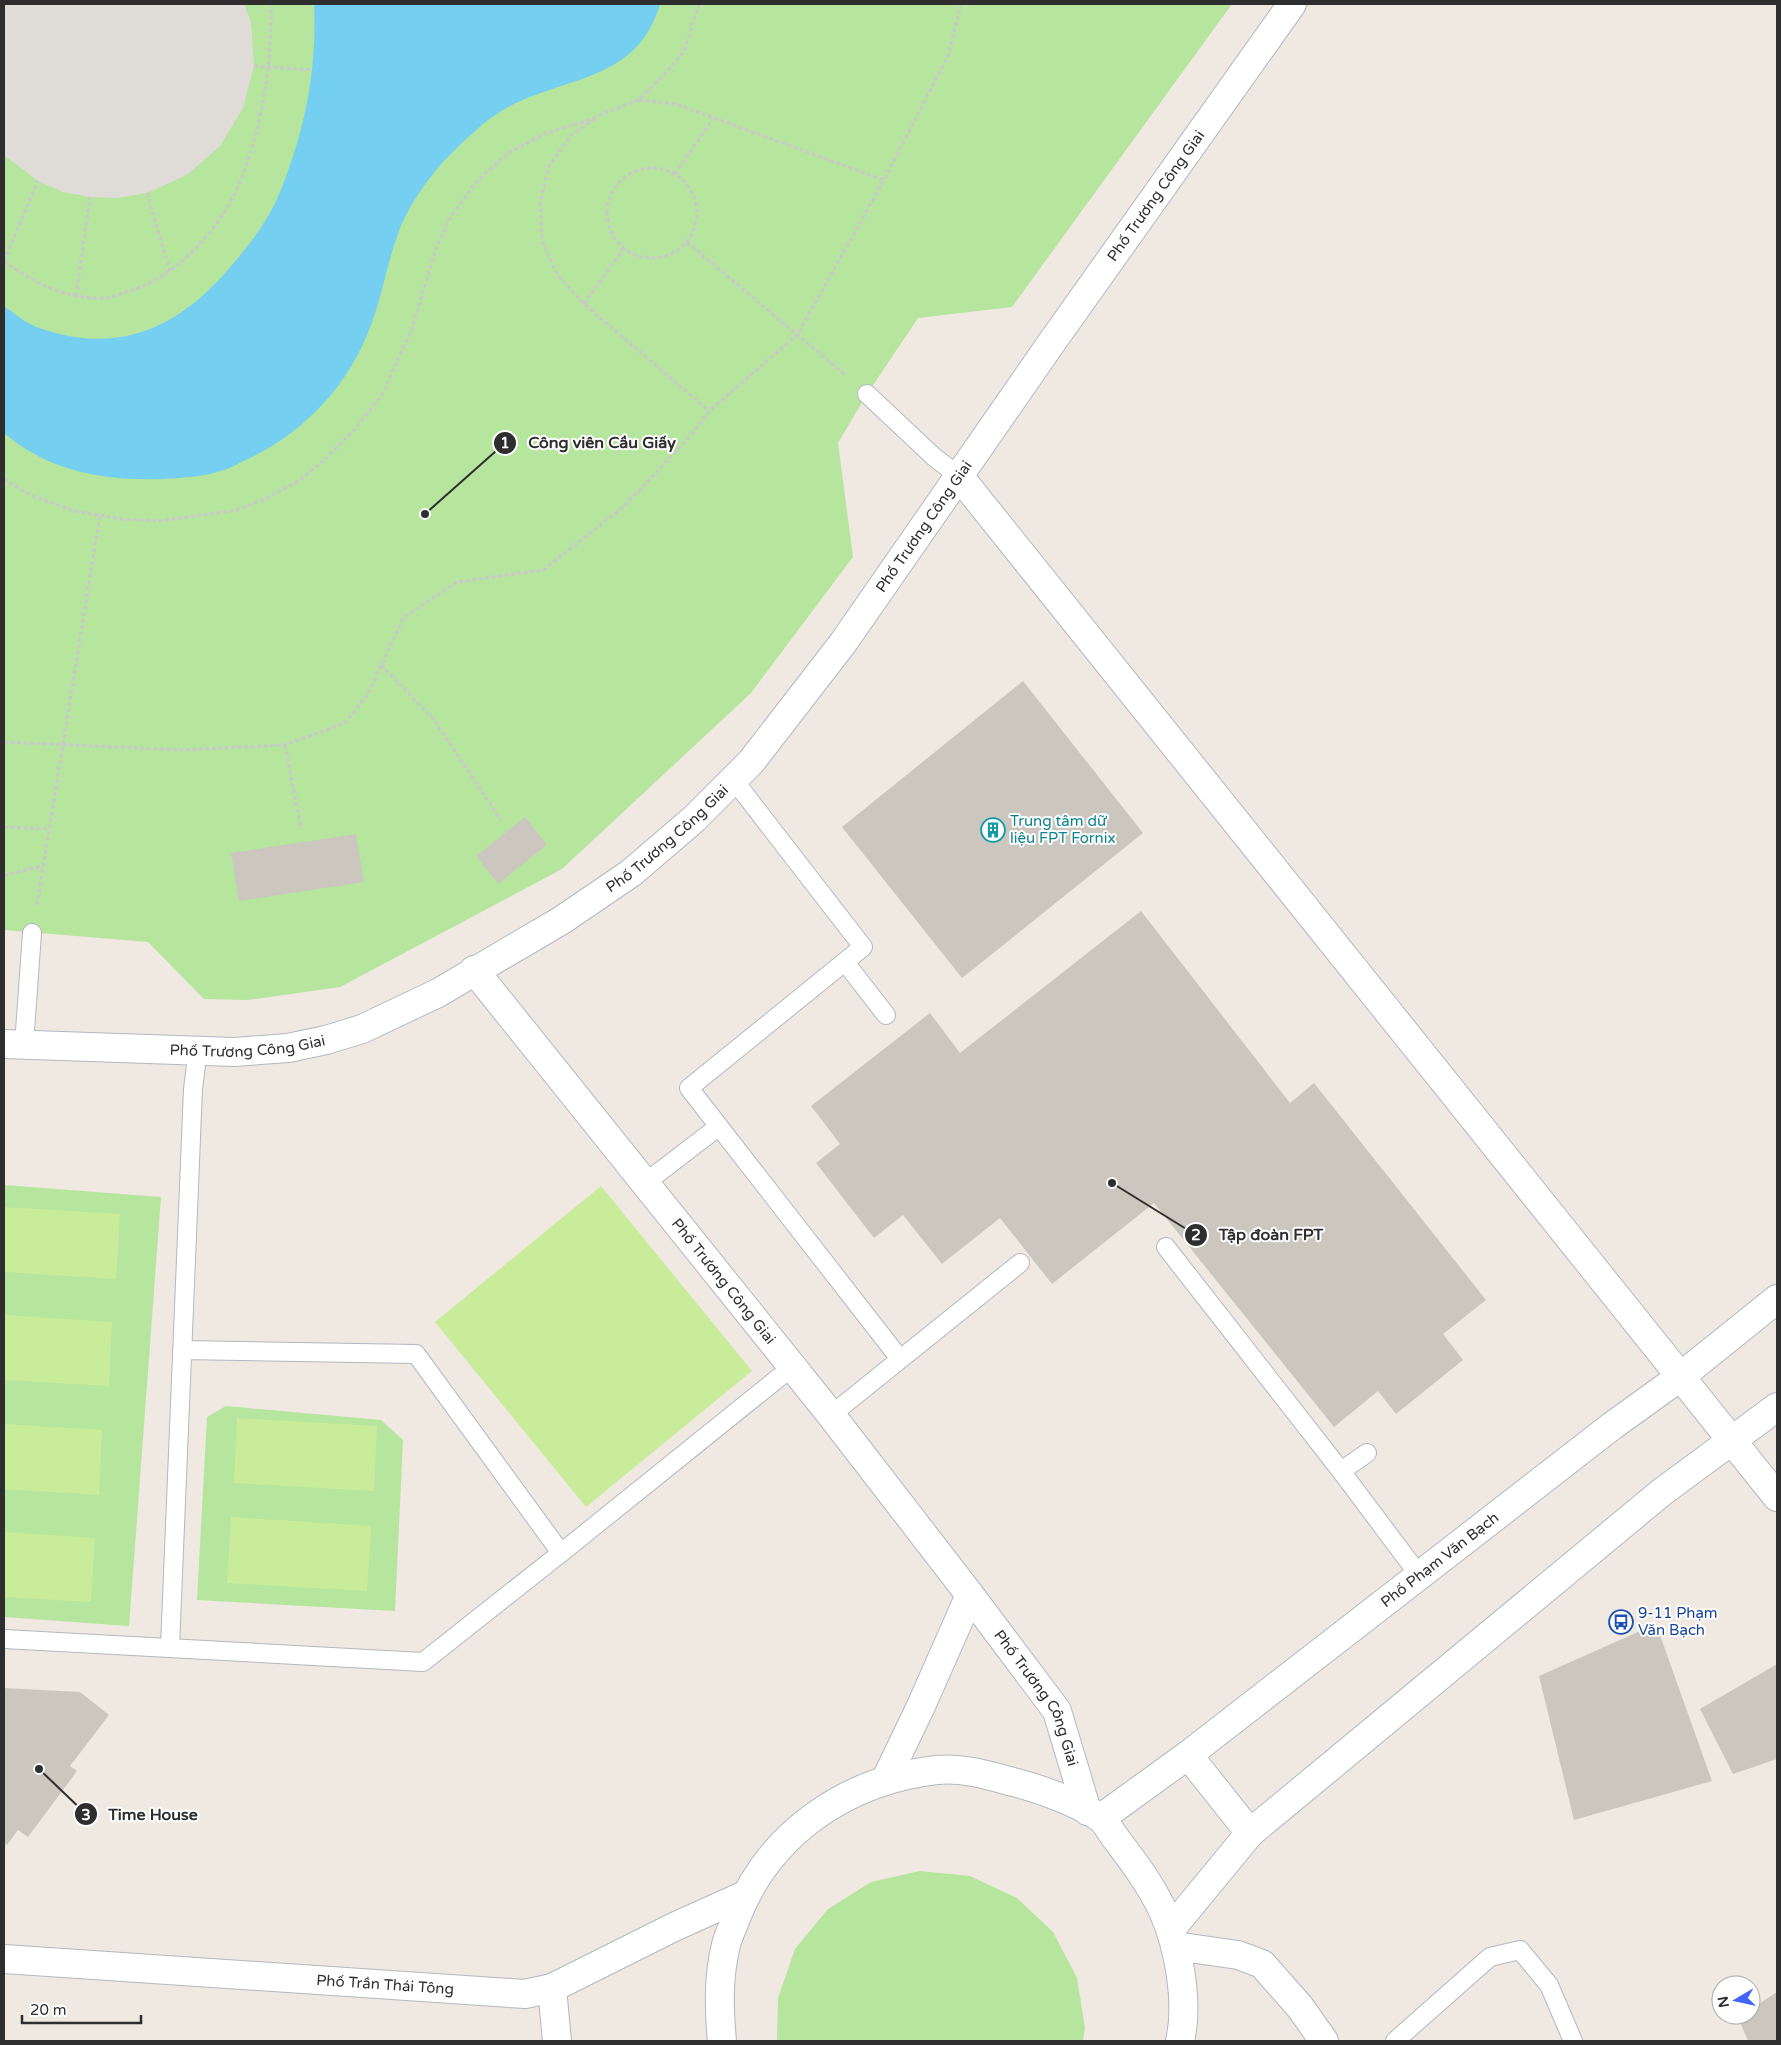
<svg xmlns="http://www.w3.org/2000/svg" width="1781" height="2045" viewBox="0 0 1781 2045" font-family="'Varela Round',sans-serif">
<style>
.green{fill:#b6e59e}
.pitch{fill:#c9ec9a}
.plaza{fill:#dfdcd8}
.water{fill:#75cff0}
.building{fill:#cbc7bf}
.lines{fill:none;stroke-linecap:round;stroke-linejoin:round}
.lane-casing{stroke:#b4b7c1;stroke-width:20}
.street-casing{stroke:#b4b7c1;stroke-width:30}
.secondary-casing{stroke:#b4b7c1;stroke-width:30}
.path{stroke:#c9c9c9;stroke-width:3;stroke-dasharray:4 2.5;stroke-linecap:butt}
.lane{stroke:#fff;stroke-width:18}
.street{stroke:#fff;stroke-width:28}
.secondary{stroke:#fff;stroke-width:28}
.labels{text-anchor:middle;dominant-baseline:central;stroke-width:4;stroke-linejoin:round;paint-order:stroke}
.street-label{font-size:15px;fill:#2e2e2e;stroke:#fff}
.culture-label{font-size:15px;fill:#0d838f;stroke:#fff;text-anchor:start}
.transit-label{font-size:15px;fill:#164399;stroke:#fff;text-anchor:start}
.leader{fill:none;stroke:#2e2e2e;stroke-width:2}
.callout-dot{fill:#2e2e2e;stroke:#fff;stroke-width:2}
.mark-label{font-size:15px;text-anchor:middle;font-weight:bold;fill:#fff}
.callout-label{font-size:16px;text-anchor:middle;font-weight:bold;fill:#2e2e2e;stroke:#fff;stroke-width:4;stroke-linejoin:round;paint-order:stroke}
</style>
<rect width="100%" height="100%" fill="#efe9e1"/>
<path class="green" d="M4,4h1228l-220,303 -94,11 -51,76 -29,49 15,114 -102,136 -189,176 -222,118 -92,13 -44,-1 -56,-57 -144,-12z
M4,1185l157,12 -32,429 -125,-9z
M226,1406l155,14 22,20 -8,171 -198,-11 10,-183z
M920,1871l50,5 47,22 36,34 24,46 8,50 -2,13h-306l1,-43 17,-49 33,-40 43,-27z"/>
<path class="pitch" d="M601,1186l151,185 -166,136 -151,-185z
M4,1207l116,7 -4,65 -112,-7z
M4,1315l108,7 -3,64 -105,-6z
M237,1418l140,8 -3,65 -140,-8z
M4,1424l98,6 -3,65 -95,-6z
M231,1517l140,9 -4,65 -140,-8z
M4,1532l91,6 -4,64 -87,-5z"/>
<path class="plaza" d="M4,4h240l7,18 3,44 -11,42 -23,38 -33,29 -40,18 -29,5 -28,-1 -27,-5 -25,-11 -34,-26z"/>
<path class="water" d="M314,4h346c-22,76 -91,72 -150,102 -25,13 -46,35 -66,55 -18,20 -37,47 -46,73 -11,29 -16,62 -27,91 -22,60 -66,107 -123,134 -8,3 -16,9 -24,11 -20,7 -43,8 -63,9 -58,2 -113,-8 -157,-46v-127c10,7 23,18 35,22 81,28 140,0 193,-63 19,-22 37,-46 48,-73 25,-62 37,-121 34,-188z"/>
<path class="building" d="M1023,681l120,152 -181,145 -120,-151z
M525,817l22,28 -49,39 -22,-28z
M356,834l8,48 -125,19 -8,-48z
M1141,911l149,192 24,-20 172,217 -43,34 20,26 -67,54 -18,-23 -44,36 -180,-224 -102,81 -52,-66 -58,46 -39,-49 -29,23 -58,-75 24,-19 -29,-38 119,-93 30,40z
M1656,1624l56,157 -138,39 -35,-144z
M1777,1664v95l-44,15 -33,-65z
M4,1688l76,4 29,23 -39,51 7,5 -49,66 -10,-7 -11,15 -3,-3z
M1777,1992v49h-29l-10,-24 13,-2v-6z"/>
<g class="lines">
<g class="lane-casing">
<path id="lane" d="M867,394l67,63 25,19
M733,779l130,168 -174,141 211,271
M845,962l41,53
M24,1045l8,-112
M645,1183l73,-56
M1166,1247l175,224 78,104
M182,1350l234,4 145,199
M831,1415l189,-152
M1341,1471l26,-18
M4,1639l419,23 138,-109 231,-186
M170,1647l23,-558 5,-40
M1395,2041l95,-84 30,-7 29,35 24,56"/>
</g>
<g class="street-casing">
<g id="street">
<path d="M959,476l818,1021"/>
<path id="s1" d="M474,970l357,445 139,180 87,116 30,100"/>
<path id="s2" d="M4,1044l230,8 54,-4 38,-8 36,-11 76,-36 124,-73 69,-47 63,-54 57,-57 92,-119 209,-301 240,-338"/>
<path d="M885,1781l36,-75 49,-111"/>
<path d="M1175,1946l63,9 24,9 38,43 24,34"/>
</g>
</g>
<g class="secondary-casing">
<g id="secondary">
<path d="M1188,1755l62,78"/>
<path id="s3" d="M1101,1818l87,-63 424,-329 68,-49 97,-78"/>
<path d="M1171,1929l79,-96 412,-341 115,-85"/>
<path id="s4" d="M4,1959l521,35 27,-6 122,-61 71,-32"/>
<path d="M552,1988l5,53"/>
<path d="M722,2041c-3,-33 -4,-64 4,-96 2,-9 7,-18 10,-27 33,-85 111,-138 201,-148 24,-3 54,6 76,12 25,6 66,21 86,35 6,4 11,13 15,19 18,24 36,47 49,75 16,36 26,92 17,130"/>
</g>
</g>
<path class="path" d="M254,66l58,4
M639,100l37,4 208,76
M595,119l-24,16 -22,31 -9,37 2,38 16,35 26,28 125,107
M607 213a45 45 0 1 1 90 0a45 45 0 1 1-90 0Z
M675,174l38,-55
M147,193l23,78
M687,242l158,133
M4,261c29,22 63,39 101,37 6,0 12,-3 18,-5 54,-14 101,-67 120,-118 20,-54 29,-114 28,-171
M4,261l34,-80
M76,296l14,-99
M584,304l40,-56
M4,479l28,17 43,15 47,8 38,2 77,-11 32,-13 31,-17 23,-19 33,-33 27,-35 29,-65 25,-82 12,-26 27,-38 31,-28 39,-21 40,-12 52,-21 20,-19 26,-29 15,-48
M381,665l53,55 67,100
M4,742l178,8 103,-5 60,-22 23,-29 35,-76 54,-36 86,-12 80,-63 65,-68 21,-28 88,-76 87,-155 64,-124 13,-52
M285,745l16,84
M4,827l45,2
M4,875l39,-9
M37,905l63,-390"/>
<use href="#lane" class="lane"/>
<use href="#street" class="street"/>
<use href="#secondary" class="secondary"/>
</g>
<defs>
<g id="building-ring" transform="scale(1.25)"><circle r="9.5" fill="#fff" stroke="#0f9aa8" stroke-width="1.5"/><path d="M-4-6H4V6H1V3H-1V6H-4ZM-2.5-4.3h1.7v1.8h-1.7ZM.8-4.3h1.7v1.8H.8ZM-2.5-1h1.7V.8h-1.7ZM.8-1h1.7V.8H.8Z" fill="#0f9aa8"/></g>
<g id="bus-ring" transform="scale(1.25)"><circle r="9.5" fill="#fff" stroke="#1a4fb4" stroke-width="1.5"/><path d="M-5-6H5V4H4V6H2V4H-2V6H-4V4H-5ZM-3.5-4V0h7V-4ZM-3.5 1.2v1.5H-2V1.2ZM2 1.2v1.5H3.5V1.2Z" fill="#1a4fb4"/></g>
</defs>
<g fill-rule="evenodd">
<use href="#building-ring" x="993" y="830"/>
<use href="#bus-ring" x="1621" y="1622"/>
</g>
<g class="labels">
<g class="street-label">
<text stroke="none"><textPath href="#s2" startOffset="1532">Phố Trương Công Giai</textPath></text>
<text stroke="none"><textPath href="#s2" startOffset="1128">Phố Trương Công Giai</textPath></text>
<text stroke="none"><textPath href="#s2" startOffset="722">Phố Trương Công Giai</textPath></text>
<text stroke="none"><textPath href="#s2" startOffset="244">Phố Trương Công Giai</textPath></text>
<text stroke="none"><textPath href="#s1" startOffset="399">Phố Trương Công Giai</textPath></text>
<text stroke="none"><textPath href="#s3" startOffset="426">Phố Phạm Văn Bạch</textPath></text>
<text stroke="none"><textPath href="#s1" startOffset="922">Phố Trương Công Giai</textPath></text>
<text stroke="none"><textPath href="#s4" startOffset="382">Phố Trần Thái Tông</textPath></text>
</g>
<g class="culture-label">
<text x="1010" y="821">Trung tâm dữ<tspan x="1010" dy="17">liệu FPT Fornix</tspan></text>
</g>
<g class="transit-label">
<text x="1638" y="1613">9-11 Phạm<tspan x="1638" dy="17">Văn Bạch</tspan></text>
</g>
</g>
<path class="leader" d="M425 514L505 443M1112 1183L1196 1235M39 1769L86 1814"/>
<g class="callout-dot">
<circle cx="425" cy="514" r="5"/>
<circle cx="1112" cy="1183" r="5"/>
<circle cx="39" cy="1769" r="5"/>
<circle cx="505" cy="443" r="12"/>
<circle cx="1196" cy="1235" r="12"/>
<circle cx="86" cy="1814" r="12"/>
</g>
<g class="mark-label">
<text x="505" y="448">1</text>
<text x="1196" y="1240">2</text>
<text x="86" y="1820">3</text>
</g>
<g class="callout-label">
<text x="602" y="448">Công viên Cầu Giấy</text>
<text x="1271" y="1240">Tập đoàn FPT</text>
<text x="153" y="1820">Time House</text>
</g>
<rect width="1781" height="2045" fill="none" stroke="#2e2e2e" stroke-width="10"/>
<g transform="translate(1736 2000) rotate(261)"><circle r="24" fill="#ffffff" stroke="#ababab"/>
<path d="M0-4L9 19L0 12L-9 19Z" fill="#4264fb"/>
<text y="-8" font-size="14" font-weight="bold" text-anchor="middle" fill="#2e2e2e">N</text>
</g>
<path d="M22 2015v8h119v-8" fill="none" stroke="#2e2e2e" stroke-width="2.5"/>
<text x="30" y="2015" font-size="15" fill="#2e2e2e" stroke="#ffffff" stroke-width="4" paint-order="stroke">20 m</text>
</svg>
